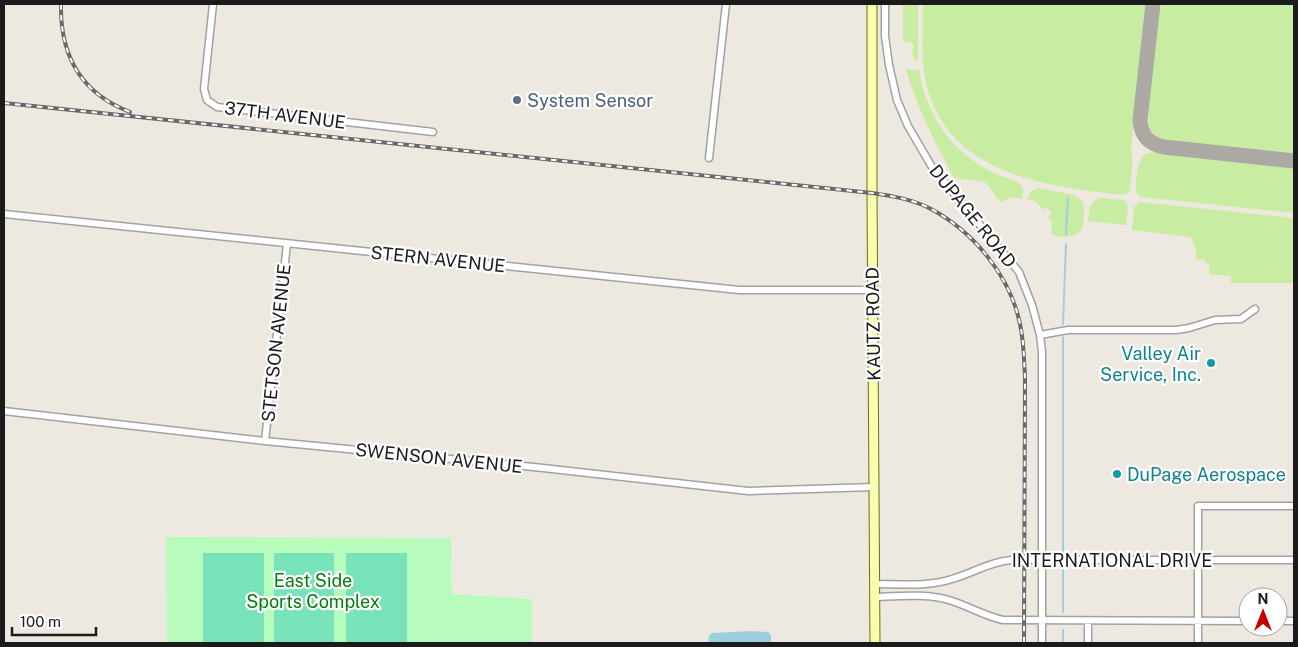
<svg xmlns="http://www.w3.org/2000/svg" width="1298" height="647" viewBox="0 0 1298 647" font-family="'Public Sans',sans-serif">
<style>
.grass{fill:#c7eca2}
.park{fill:#b8fcbd}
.pitch{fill:#78e2b9}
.water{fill:#9dd0de}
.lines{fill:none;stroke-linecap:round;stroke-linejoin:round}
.stream{stroke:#9dd0de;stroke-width:2}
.taxiway{stroke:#aca9a4;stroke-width:15}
.street-casing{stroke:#a2a2a2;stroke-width:9}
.secondary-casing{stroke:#697400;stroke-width:11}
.street{stroke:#fff;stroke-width:6}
.secondary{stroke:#f9fdaf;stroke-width:9}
.rail-casing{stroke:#696969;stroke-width:4}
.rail{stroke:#fff;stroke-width:2;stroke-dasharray:5.5;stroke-linecap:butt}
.service-dot{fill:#5c6f8a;stroke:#fff;stroke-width:2}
.culture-dot{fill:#0f9aa8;stroke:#fff;stroke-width:2}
.labels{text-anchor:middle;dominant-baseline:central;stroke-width:4.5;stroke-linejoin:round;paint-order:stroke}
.service-label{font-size:18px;fill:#4e5e75;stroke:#fff;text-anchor:start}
.street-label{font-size:18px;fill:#1b1b1b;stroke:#fff}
.culture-label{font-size:18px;fill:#0d838f;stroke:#fff;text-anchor:end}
.park-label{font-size:18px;fill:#057d0e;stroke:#fff}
</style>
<rect width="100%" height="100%" fill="#eee9e0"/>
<path class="grass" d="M903,4h15v57h-3l-3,-6 2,-10 -4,-3h-7z
M923,4h223l-15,146 2,10 -3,30 -2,3 -5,2c-78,-9 -175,-20 -197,-112 -6,-25 -3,-53 -3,-79z
M1163,4h131v150l-96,-10 -39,-6 -7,-6 -4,-6 1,-35 6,-50 4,-30z
M906,69l13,1c6,37 25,71 56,92 7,5 16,10 24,13 6,3 16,4 21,9 4,4 3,9 2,15l-9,-2 -13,5 -15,-20 -31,-4c-19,-36 -37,-70 -48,-109z
M1153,152l141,15v46l-153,-16 -4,-3c-3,-10 0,-34 8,-40z
M1039,188l34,7 8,4c3,5 3,9 3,15 -1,5 0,12 -3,16 -5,9 -22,8 -30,4l1,-12 -4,-5 4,-4 -5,-6 -4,3 -8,-9 -8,-2 4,-8z
M1102,198l21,2 4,2 1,4 -2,19 -38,-4c1,-11 1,-21 14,-23z
M1140,202l154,16v65h-63v-7l-22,-2 1,-8 -6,-6 -8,-1v-9l-5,-13 -59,-7 2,-23z"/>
<path class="park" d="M166,537l285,1 1,56 80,5v44h-365z"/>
<path class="pitch" d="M203,553h61v90h-61z
M274,553h60v90h-60z
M346,553h61v90h-61z"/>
<path class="water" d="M752,631l16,1 3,3v8h-63l1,-7 3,-3z"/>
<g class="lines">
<path class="stream" d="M1066,234l2,-36
M1063,324l3,-80
M1063,551v-214
M1063,568v44
M1063,630v13"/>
<path class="taxiway" d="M1153,4l-13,116c1,16 9,24 24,27l130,14"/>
<g class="street-casing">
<path id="street" d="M213,4l-9,85 3,11 10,7 216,25
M885,4v32l4,29 8,35 11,26 24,41 87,105 13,33 8,30 2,17v291
M709,158l17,-154
M4,214l735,76h133
M1040,335l28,-5h108l13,-2 26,-8 26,-1 14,-10
M4,411l261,30 278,27 205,23 126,-4
M265,441l22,-197
M875,584c24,0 53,3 77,-5 21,-6 37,-17 59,-19h283
M875,597c25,-1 53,-4 77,4 18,6 33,15 51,19l245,1
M1278,621h16
M1088,643v-22
M1198,643v-137h96"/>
</g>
<g class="secondary-casing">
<path id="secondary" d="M872,4v189l3,450"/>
</g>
<use href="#street" class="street"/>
<use href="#secondary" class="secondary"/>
<g class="rail-casing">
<path id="rail" d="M61,4c-1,51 19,89 69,108
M4,103l868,90c20,3 40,6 59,16 43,23 79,67 89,115 4,18 4,36 5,54l-1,265"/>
</g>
<use href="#rail" class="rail"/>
</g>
<circle class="service-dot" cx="517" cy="100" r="5"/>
<g class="culture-dot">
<circle cx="1211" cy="363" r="5"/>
<circle cx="1117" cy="474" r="5"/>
</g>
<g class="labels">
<g class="service-label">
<text x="527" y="100">System Sensor</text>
</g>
<g class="street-label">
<text transform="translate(285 115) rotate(7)">37TH AVENUE</text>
<text transform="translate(973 216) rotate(51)">DUPAGE ROAD</text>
<text transform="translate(438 259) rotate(6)">STERN AVENUE</text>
<text transform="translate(873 324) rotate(-91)">KAUTZ ROAD</text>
<text transform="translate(276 343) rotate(-84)">STETSON AVENUE</text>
<text transform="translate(439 458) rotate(6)">SWENSON AVENUE</text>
<text x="1112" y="560">INTERNATIONAL DRIVE</text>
</g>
<g class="culture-label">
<text x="1201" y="353">Valley Air<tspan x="1201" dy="21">Service, Inc.</tspan></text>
<text x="1127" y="474" text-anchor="start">DuPage Aerospace</text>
</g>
<g class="park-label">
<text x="313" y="580">East Side<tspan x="313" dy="21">Sports Complex</tspan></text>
</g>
</g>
<rect width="1298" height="647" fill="none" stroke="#1b1b1b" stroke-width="10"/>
<g transform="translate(1263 612)"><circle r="24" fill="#ffffff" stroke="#a4a4a4"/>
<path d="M0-4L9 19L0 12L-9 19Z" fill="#c60001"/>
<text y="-8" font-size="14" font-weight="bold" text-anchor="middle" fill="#1b1b1b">N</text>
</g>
<path d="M12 627v8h84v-8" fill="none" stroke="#1b1b1b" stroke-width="2.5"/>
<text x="20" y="627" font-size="15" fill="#1b1b1b" stroke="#ffffff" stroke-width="4" paint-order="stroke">100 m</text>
</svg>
